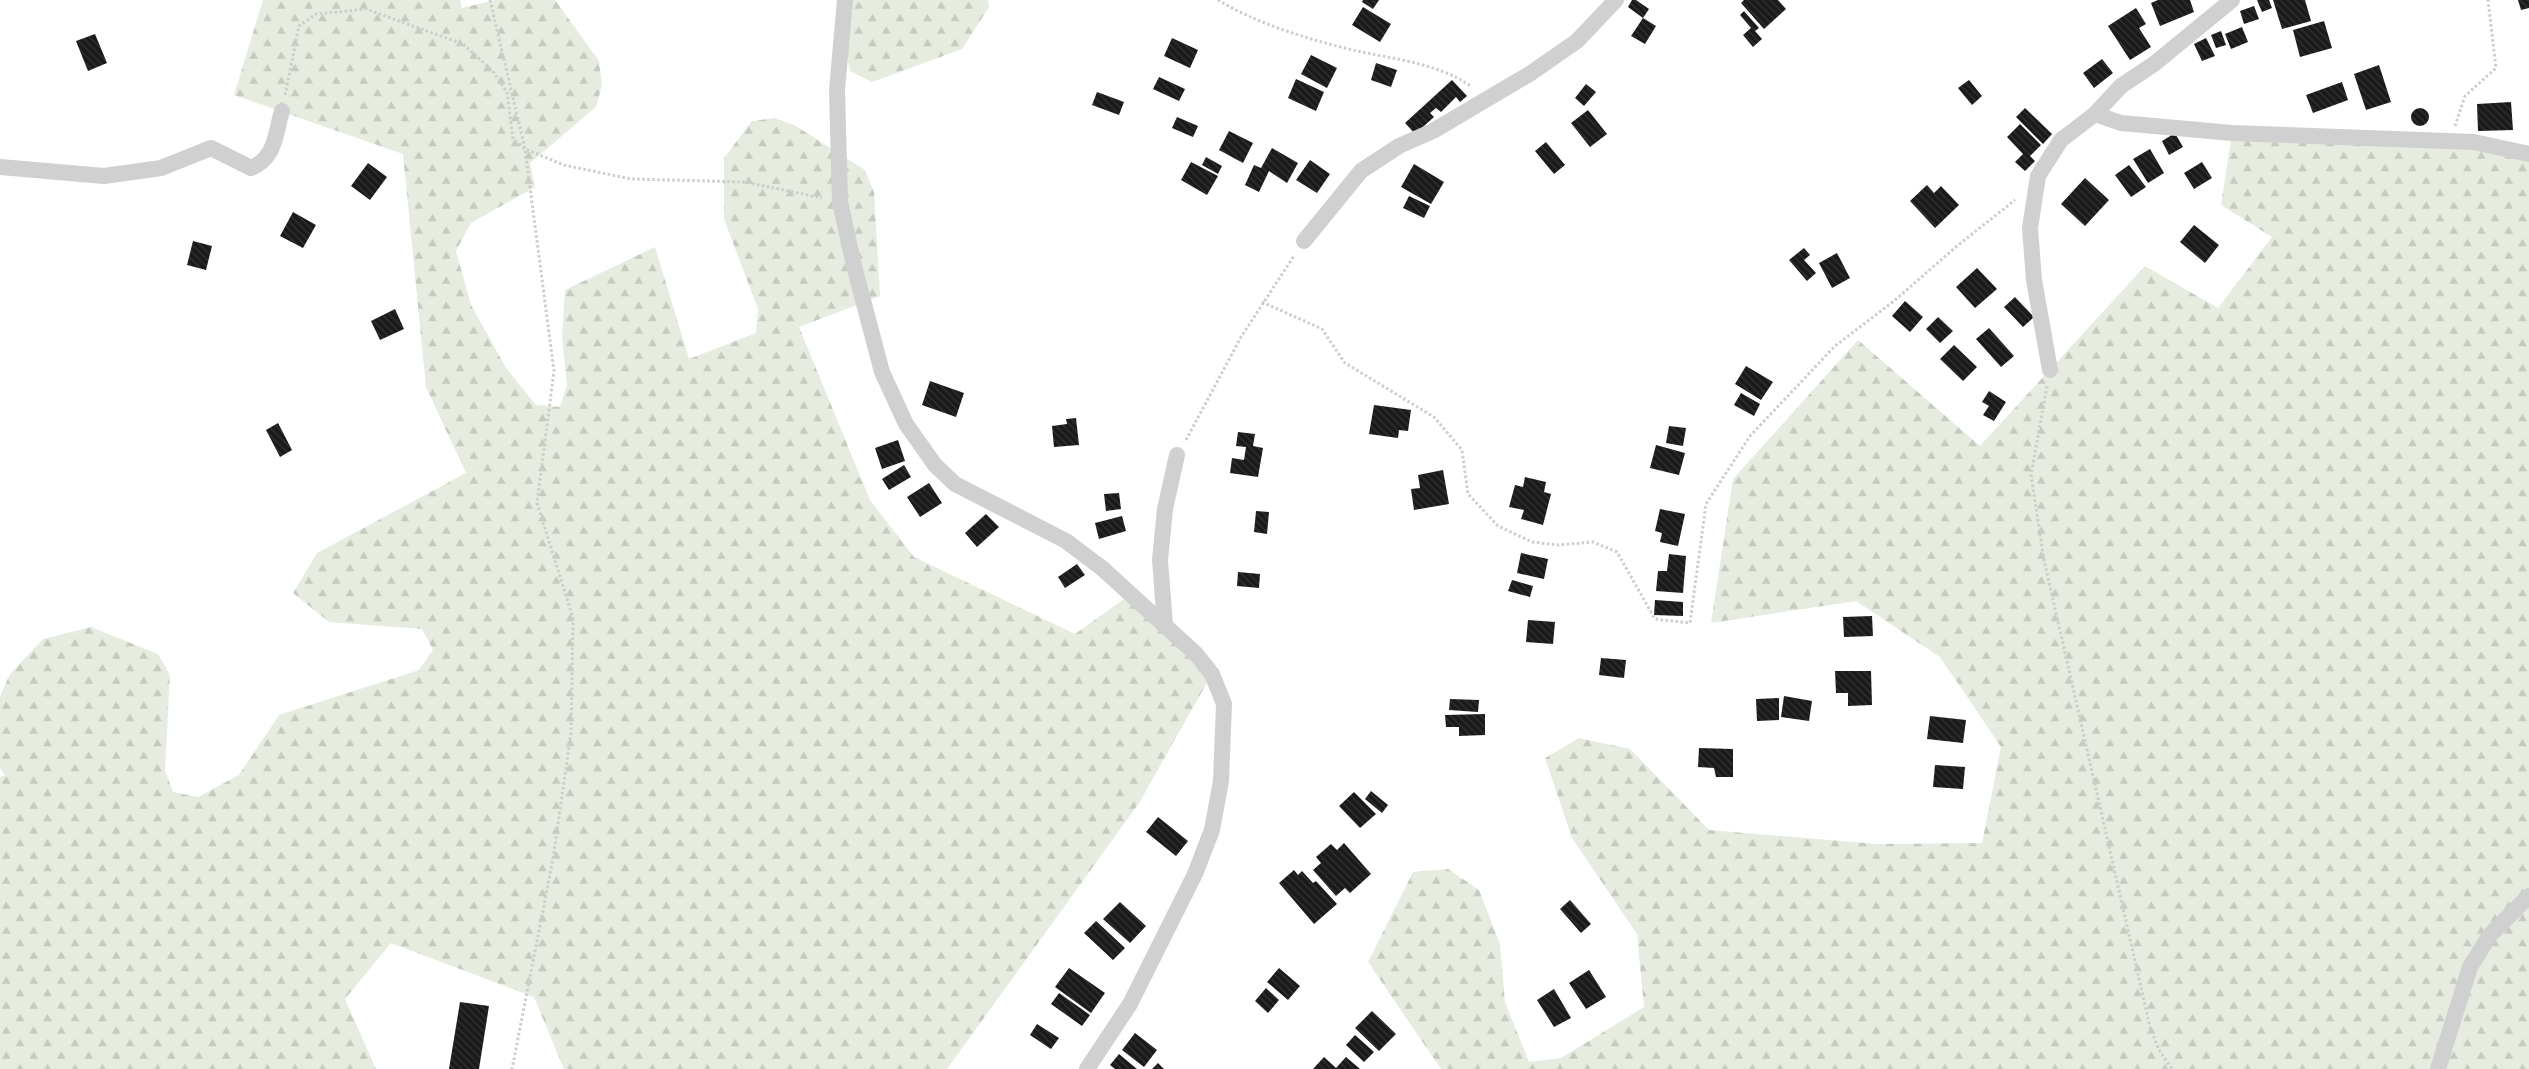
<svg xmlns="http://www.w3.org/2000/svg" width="2529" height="1069" viewBox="0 0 2529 1069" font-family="Inter,sans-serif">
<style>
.forest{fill:url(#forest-firs)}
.building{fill:url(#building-back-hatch)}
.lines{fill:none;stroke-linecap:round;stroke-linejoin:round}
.path{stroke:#cdcdcd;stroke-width:3;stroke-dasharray:2.5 2.5;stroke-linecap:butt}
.street{stroke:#d0d0d0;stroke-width:16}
</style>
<defs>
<pattern id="forest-firs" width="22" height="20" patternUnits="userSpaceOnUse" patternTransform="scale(1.25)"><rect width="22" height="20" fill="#e6ecdf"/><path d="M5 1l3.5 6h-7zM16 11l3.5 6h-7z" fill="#c6cbc0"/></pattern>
<pattern id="building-back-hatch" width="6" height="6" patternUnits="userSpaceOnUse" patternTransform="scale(1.25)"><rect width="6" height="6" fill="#1a1a1a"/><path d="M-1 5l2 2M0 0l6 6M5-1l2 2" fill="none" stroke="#333"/></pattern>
</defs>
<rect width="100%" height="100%" fill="#fff"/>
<path class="forest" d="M263,0h197l2,8 33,-8h60l44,61 3,24 -6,22 -66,56 5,24 -64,36 -15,28 15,54 35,63 30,37 24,2 7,-22 -5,-48 3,-47 90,-43 34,112 67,-26 2,-24 -34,-90v-61l28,-37 23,-3 21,8 69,44 9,22 6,104 -81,31 71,173 44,57 161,77 56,-40 81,80 -73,129 -192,266h-383l-30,-72 -143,-54 -46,56 31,70h-376v-292l5,-2 -5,-7v-72l10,-22 33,-35 48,-12 67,27 12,21 -5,95 8,22 25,5 41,-22 40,-60 140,-45 14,-20 -11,-21 -93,-7 -36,-29 24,-40 149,-80 -40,-86 -23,-233 -169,-59z
M848,0h140l1,7 -27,42 -90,33 -22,-11 -5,-24z
M2232,133l131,5 166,16v915h-1088l-73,-107 45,-90 35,-3 31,21 21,54 5,58 24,60 32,-4 83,-51 -7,-73 -65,-96 -27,-80 34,-20 51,11 79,81 168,14 105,-1 19,-96 -61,-90 -84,-56 -145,22 22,-144 125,-139 122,106 165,-180 73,42 54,-71 -51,-32z"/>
<path class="building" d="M1363,0h16l-6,9 -11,-7z
M1632,0h4l13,9 -6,9 -15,-11z
M1744,0h34l8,9 -22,20 -23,-26z
M2158,0h32l4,12 -34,14 -9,-23z
M2257,0h12l3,8 -10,4z
M2273,0h32l6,21 -29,8z
M2518,0h11v8l-8,2z
M2254,6l5,13 -15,5 -4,-13z
M1363,7l28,17 -11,18 -28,-17z
M2136,8l10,16 -7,4 12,19 -21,13 -22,-34z
M1744,11l15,17 -4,3 7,8 -9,8 -10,-12 8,-7 -11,-13z
M1643,18l13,8 -11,18 -14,-8z
M2324,21l8,27 -32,9 -7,-27z
M2242,27l6,15 -17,7 -6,-15z
M2221,31l5,14 -10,3 -5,-13z
M95,34l12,29 -19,8 -12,-30z
M1172,38l26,12 -8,18 -26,-12z
M2206,38l9,18 -13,5 -8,-17z
M1311,55l26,13 -10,20 -26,-14z
M2102,59l11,14 -19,15 -11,-15z
M1376,63l21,7 -6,17 -20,-7z
M2379,65l12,37 -25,8 -12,-36z
M1159,77l26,12 -6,12 -26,-12z
M1296,79l28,13 -8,19 -28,-13z
M1452,80l15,16 -7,6 -4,-5 -15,15 -5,-4 -6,5 4,4 -19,17 -10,-11z
M1969,80l13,16 -10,9 -14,-17z
M2342,82l6,18 -35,13 -7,-18z
M1586,84l10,8 -12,14 -9,-8z
M1097,92l27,10 -5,13 -27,-10z
M2511,102l2,28 -35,1 -1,-27z
M2411 117a9 9 0 1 1 18 0a9 9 0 1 1-18 0Z
M2025,108l27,26 -9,10 -27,-27z
M1588,110l19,24 -17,13 -19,-24z
M1177,117l21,9 -5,11 -21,-9z
M2020,124l21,21 -11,11 5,5 -10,10 -10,-9 8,-8 -16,-17z
M1229,131l24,12 -10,20 -24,-13z
M2175,133l8,14 -14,8 -7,-14z
M1546,142l19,23 -11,9 -19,-23z
M1272,148l26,15 -11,20 -18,-12 -10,21 -14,-7 9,-20 7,3z
M2150,149l14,24 -16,10 -15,-24z
M1206,157l16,9 -4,8 -16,-9z
M1310,160l20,14 -13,19 -21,-13z
M1191,162l27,14 -11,19 -26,-15z
M2202,162l10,16 -18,11 -10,-16z
M368,163l19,14 -17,23 -19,-14z
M1414,164l30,18 -13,22 -30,-17z
M2129,165l17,22 -15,10 -16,-22z
M2085,178l24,22 -24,26 -24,-22z
M1927,185l7,8 7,-7 18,19 -24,23 -25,-27z
M1409,196l21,10 -6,12 -21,-10z
M293,212l23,13 -13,23 -23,-12z
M2194,225l25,20 -14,18 -25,-21z
M193,241l19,5 -6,24 -19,-5z
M1804,248l6,7 -6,5 12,13 -9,8 -18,-21z
M1837,253l13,25 -18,10 -13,-25z
M1977,268l20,21 -22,19 -19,-21z
M2015,297l19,20 -11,10 -19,-20z
M1905,301l18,16 -13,15 -18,-16z
M395,309l9,20 -24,11 -9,-19z
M1938,317l15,14 -13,12 -14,-14z
M1989,328l25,28 -13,11 -25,-28z
M1954,345l23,22 -14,14 -23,-22z
M1746,366l27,16 -12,18 -26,-16z
M930,381l34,12 -8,24 -34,-12z
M1989,391l17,11 -12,19 -11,-6 6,-9 -7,-4z
M1741,393l19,11 -6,12 -20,-11z
M1374,405l37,5 -3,21 -9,-1 -1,8 -29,-4z
M1076,418l3,27 -25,2 -2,-21 15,-2 -1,-5z
M278,423l14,27 -12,7 -14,-27z
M1669,426l17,2 -3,18 -17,-3z
M1238,432l17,2 -2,12 10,2 -5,29 -28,-4 2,-15 12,2 2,-13 -10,-1z
M898,440l7,21 -23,8 -7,-21z
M1656,445l29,8 -6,22 -29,-7z
M904,465l7,12 -22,13 -7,-11z
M1443,470l6,34 -35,6 -3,-21 9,-1 -2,-13z
M1525,477l21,5 -2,10 7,2 -8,31 -22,-6 3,-9 -15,-3 6,-22 8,2z
M929,483l13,20 -22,14 -13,-20z
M1119,493l2,16 -15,2 -2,-17z
M1660,509l25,5 -7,32 -18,-4 2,-9 -7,-2z
M1256,511l13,1 -2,22 -13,-2z
M986,514l13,13 -22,20 -12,-14z
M1122,516l4,15 -27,8 -4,-16z
M1521,553l27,6 -4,20 -27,-6z
M1669,554l17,2 -3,37 -27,-2 2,-20h9z
M1077,564l8,11 -20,13 -7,-11z
M1238,572l22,2 -1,14 -22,-2z
M1512,580l21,6 -3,11 -22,-6z
M1655,600l28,2v14l-29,-1z
M1872,616l1,20 -29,1 -1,-20z
M1528,620l27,2 -2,22 -27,-2z
M1601,658l25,2 -2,18 -25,-3z
M1835,671h36l1,34 -24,1v-13h-12z
M1784,696l28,5 -3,20 -28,-4z
M1779,698v22l-22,1 -1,-22z
M1450,699l29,1 -1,12 -29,-2z
M1485,714v21l-26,1v-9h-13l-1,-12z
M1930,716l36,4 -3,23 -36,-4z
M1699,748l34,1v28h-17l-2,-9 -16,-1z
M1935,765l30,2 -2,22 -30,-2z
M1371,791l17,14 -6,8 -17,-14z
M1354,792l22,22 -16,14 -21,-22z
M1158,817l30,24 -12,15 -30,-24z
M1344,843l27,31 -21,19 -5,-5 -9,8 -23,-26 8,-7 -5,-6 15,-13 6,6z
M1294,870l4,5 4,-4 11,12 3,-2 21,23 -23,20 -35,-41z
M1570,900l21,24 -10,9 -21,-24z
M1120,902l26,24 -16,17 -27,-24z
M1096,921l29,27 -12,12 -29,-27z
M1069,968l36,25 -14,20 -36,-26z
M1279,968l21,18 -12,14 -21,-18z
M1589,970l17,27 -20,12 -17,-26z
M1266,988l13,12 -11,13 -13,-12z
M1554,989l17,29 -17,9 -17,-27z
M1059,993l31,22 -8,11 -31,-22z
M460,1002l29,4 -10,63h-30z
M1372,1011l24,23 -17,17 -24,-23z
M1037,1024l22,14 -8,11 -21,-14z
M1135,1033l22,17 -13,17 -22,-17z
M1355,1035l19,17 -10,10 -18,-17z
M1119,1054l18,15h-22l-5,-4z
M1324,1057l12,11 10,-11 14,12h-47z
M1158,1063l6,6h-12z"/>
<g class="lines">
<path class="path" d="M490,0l35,149 29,222 -17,132 36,115 -2,115 -18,126 -41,210
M1218,0c37,23 92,40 135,50 39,9 86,13 119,37
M285,95l14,-69 17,-12 50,-5 97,35 29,26 15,22 6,47 12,10 39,16 67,14 114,3 77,16
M2455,126l10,-30 31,-28 -8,-68
M1262,302l60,27 23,34 89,54 28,33 6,44 30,32 34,16 26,3 35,-3 24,10 38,67 35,4 16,-119 44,-68 85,-90 59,-45 63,-55 58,-46
M2047,386l-16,89 13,85 106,467 9,23 13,19
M1186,440l55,-103 53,-81"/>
<path class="street" d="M845,0l-8,90 3,112 14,64 28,106 24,52 29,41 20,19 111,57 37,28 93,85 16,20 12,30 -3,77 -9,49 -17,44 -65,130 -43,65
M2095,114l26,9 111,10 242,9 55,12
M0,167l104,9 57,-8 50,-20 40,20c25,-10 24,-34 31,-57
M1304,241l57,-70 38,-25 34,-15 98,-58 46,-32 39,-41
M2050,370l-16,-90 -4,-52 8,-52 23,-36 34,-26 26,-28 33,-22 78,-64
M1165,625l-5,-65 5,-51 12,-54
M2438,1069l32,-102 20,-32 39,-39"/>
</g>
</svg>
